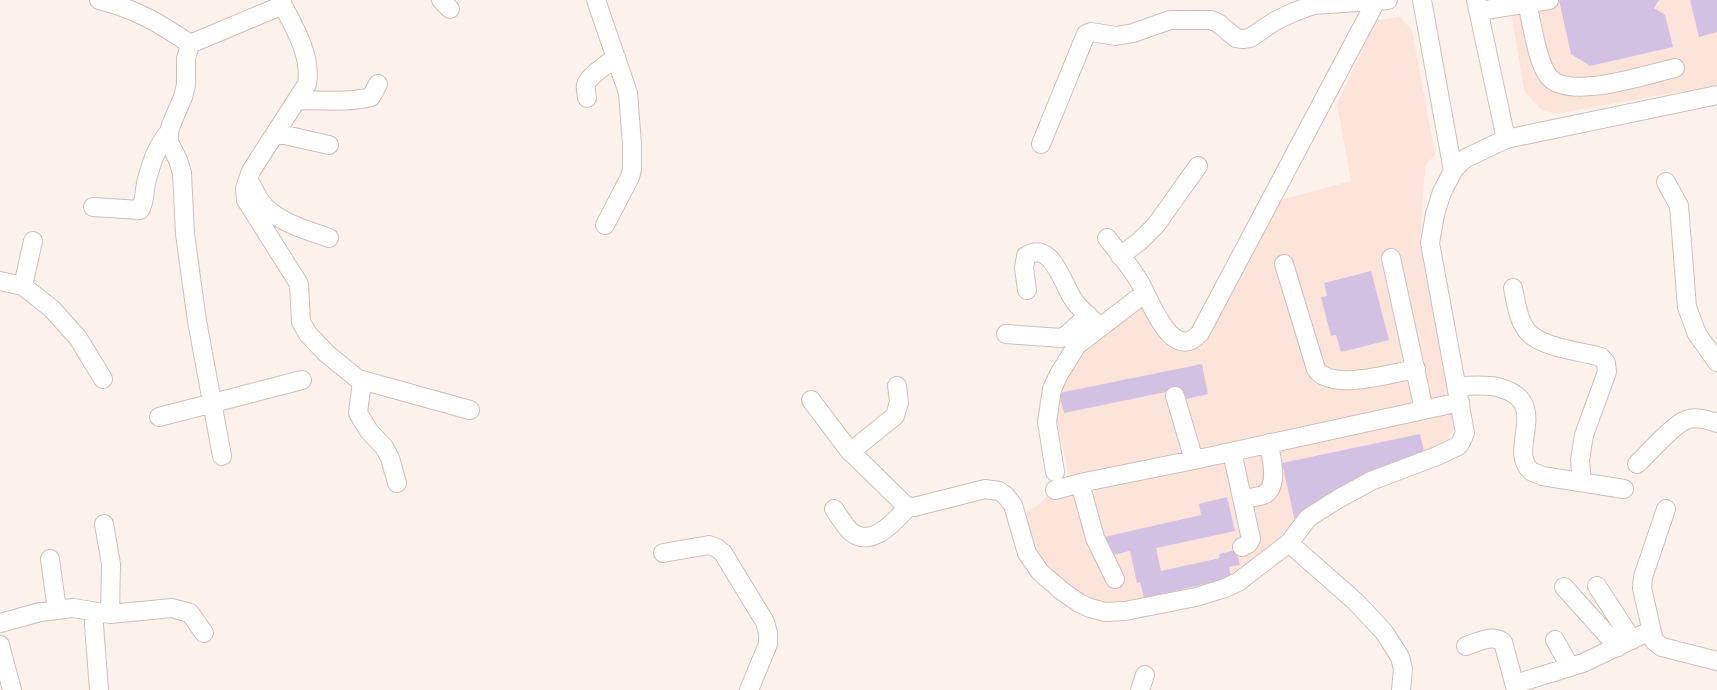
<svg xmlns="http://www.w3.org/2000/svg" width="1717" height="690" viewBox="0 0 1717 690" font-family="'Exo 2',sans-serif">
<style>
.education{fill:#fce4da}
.building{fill:#d3c1e4}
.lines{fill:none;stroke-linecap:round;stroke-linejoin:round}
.minor-casing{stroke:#cebfb8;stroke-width:20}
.minor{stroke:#fff;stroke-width:18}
</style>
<rect width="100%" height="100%" fill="#fdf1eb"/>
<path class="education" d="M1509,0h208v85l-157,28h-8l-12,-4 -16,-19z
M1400,17l12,13 23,125 -10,11 -5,73 34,189 -5,7 2,10 -82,34 -86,62 -48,40 -129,29 -37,-19 -39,-37 -6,-35 2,-7 11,-6 32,-30 -14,-65 2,-19 12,-24 17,-20 51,-41h10l41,40 89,-146 74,-20 -14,-77 39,-84z"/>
<path class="building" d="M1559,0h100l-5,8 11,7 8,32 -83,19 -19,-12z
M1690,0h27v32l-18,5z
M1371,271l18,69 -48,12 -5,-17 -5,1 -10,-39 6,-1 -3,-13z
M1202,364l6,30 -26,6 -2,-11 -116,24 -5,-20z
M1420,434l5,22 -129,70 -14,-63z
M1227,497l8,34 -79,17 5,23 59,-13 -1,-4 17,-4 4,15 -11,2 2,11 -87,20 -4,-16 -3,1 -7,-32 -22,5 -4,-19 97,-22 -2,-11z"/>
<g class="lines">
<g class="minor-casing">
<path id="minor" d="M99,0c37,9 60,23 91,44
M280,0c13,25 32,55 27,84l-56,87 -6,17 1,12 53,84 2,38 7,12 19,20 31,25 112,31
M441,0l9,9
M596,0l32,93 4,51v25l-2,8 -25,48
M1422,0l31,171
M1476,0l30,139 211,-44
M1527,4c5,18 10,59 22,73 20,24 99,-3 126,-9
M1479,11l70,-11
M587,98c0,-4 -2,-9 -1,-13 2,-9 22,-21 30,-28
M297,100c25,0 50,3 74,-3l7,-13
M276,133l53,12
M1041,144l45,-110 5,-2 25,4 17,-3 37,-13h41l7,3 18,15 7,1 7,-1 25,-17 19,-9 19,-7 75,-5
M1666,182l13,24 8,101 10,27 20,28
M252,186c5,10 10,20 19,26 16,13 39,19 58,26
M93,207l47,3c5,-7 4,-18 6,-27 5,-19 10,-36 23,-51
M1107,238c11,14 23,28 32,43 11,18 33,84 61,52l176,-332
M1120,256l20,-15 16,-16 42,-59
M1391,258l33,152
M1284,264l32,105c15,23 76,4 100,0
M0,281l23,5 29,23 26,29 25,41
M23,286l10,-45
M1513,288c3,14 5,33 15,44 15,16 52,19 73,25l5,6 1,9 -23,63 -4,25 2,22
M1027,290l-3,-22 2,-12c27,-17 37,31 49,46 7,9 17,17 25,25
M1006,334l55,4 7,-4 20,-19
M362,381l-4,32 11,18 15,16 6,11 7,25
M1458,386c12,0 27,-2 39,1 57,14 9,62 34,84 3,2 8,3 11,5l82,13
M1175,396l19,64
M811,400l37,49 58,57 8,1 71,-18 14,2 6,4 8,10 14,48 13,19 22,19 17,12 11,5 15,4 20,-1 71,-14 29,-9 13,-6 51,-39 19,-25 30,-19 33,-18 66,-25 21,-10 3,-4 4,-9 -35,-190 5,-29 7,-22 11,-21 6,-7 7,-6 40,-19
M159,417l143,-37
M850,452l45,-36 4,-14 -2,-16
M1232,452l19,87 -3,5 -6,3
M222,456l-25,-135 -12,-87 -3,-61 -4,-13 -9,-18v-10l2,-7 12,-28 3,-12v-26l4,-15 93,-39
M1637,464c11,-10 37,-40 49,-44 10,-4 21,0 31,3
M1055,472l-8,-50 5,-33 7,-15 18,-29 68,-52
M1080,483l15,55 20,41
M1055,490l25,-7 114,-23 266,-58
M1243,499c6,-1 14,-2 20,-4 17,-7 8,-37 6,-52
M834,509c5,7 10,16 16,22 21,19 45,-10 58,-24
M1666,509l-23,68 -1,11 12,53 8,6 55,14
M104,524l7,40 -1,50
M1289,543l67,59 28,30 16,25 3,12 -2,21
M663,553l46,-8 8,3 6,5 42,69 3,11v11l-19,46
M50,559l7,51
M1597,586l35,54
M1564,587l54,60
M93,612l6,78
M0,623l40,-11 33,-4 37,6 62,-6 18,5 14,20
M1555,640l15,27
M0,645l12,45
M1466,646c12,-4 25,-12 37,-4l13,48
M1515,684l68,-21 67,-32
M1140,690l5,-15"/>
</g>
<use href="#minor" class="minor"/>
</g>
</svg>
